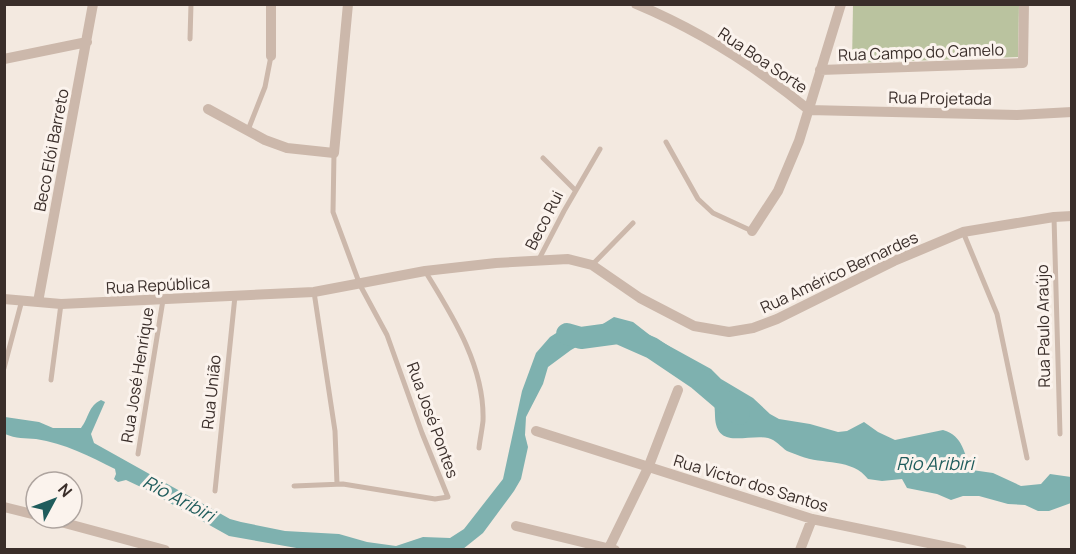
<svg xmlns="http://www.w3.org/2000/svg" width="1076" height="554" viewBox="0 0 1076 554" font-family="Manrope,sans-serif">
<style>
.green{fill:#bac39f}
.water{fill:#7eb1af}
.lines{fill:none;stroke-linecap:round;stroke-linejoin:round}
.river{stroke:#7eb1af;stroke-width:22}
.service{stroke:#ccb8ab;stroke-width:5}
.minor{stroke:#ccb8ab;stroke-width:10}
.labels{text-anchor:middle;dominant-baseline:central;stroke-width:6;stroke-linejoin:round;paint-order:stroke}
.street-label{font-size:16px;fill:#3a2e2a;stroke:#fbf3ed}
.water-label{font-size:18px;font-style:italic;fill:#1f5c5c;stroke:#fbf3ed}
</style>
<rect width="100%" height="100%" fill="#f3e9e0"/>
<path class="green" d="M853,5h166l-1,52 -166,6z"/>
<path class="water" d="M614,317l19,5 18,14 60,33 10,10 32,19 17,16 9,5 31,5 28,8 9,-1 17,-9 14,10 17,8 48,-10c21,6 20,24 29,40l21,3 28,13 20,-2 9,-10 21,3v26l-22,8h-11l-13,-6 -17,-1 -29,-8h-16l-12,4 -14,-6 -30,-6 -5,-9 -20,2 -14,-2c-16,-21 -45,-14 -68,-23 -4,-2 -9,-3 -13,-5 -6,-4 -11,-11 -19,-13 -22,-4 -52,12 -53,-22 0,-9 -2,-15 1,-23l-4,-8 -41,-24 -13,-13 -36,-18 -9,-1 -12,4 -30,17 -23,17 -5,17 -17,33 -1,18 3,12 -7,32 -7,12 -31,42 -20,16h-161l-73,-13 -86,-48 -17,-8 -8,2 -4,-3 2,-5 -1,-5c-24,-12 -51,-26 -79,-30 -11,-1 -20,0 -31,-5v-17l34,5 14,6h28c8,-10 7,-22 20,-28l4,2 -14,32 3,9 136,76 11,3 44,9 54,3 28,8 29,4 27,-9 27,1 14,-9 39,-50 19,-88 14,-38 14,-16 11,-7 8,-2 11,2 18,-3z"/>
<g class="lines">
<path class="river" d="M567,334l14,4 37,-5 34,15 46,31 41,35"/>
<path class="service" d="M190,39l1,-35
M248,130l17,-43 6,-31
M666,142l32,57 15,14 39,18
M543,158l32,32
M1054,217l6,217
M963,232l34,82 30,144
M538,261l26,-50 36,-62
M592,265l41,-42
M425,271c27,44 60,95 58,150 -1,9 -3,18 -4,27
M314,292l21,139 2,53
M4,368l18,-68
M51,380l10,-76
M138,454l25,-154
M294,486l49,-2 92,15 13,-2 -26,-64 -35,-98 -27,-50 -27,-73 1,-59
M215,491l20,-195"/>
<path class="minor" d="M636,4c62,26 121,63 173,106
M271,56v-52
M4,59l83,-17
M820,70l203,-7 1,-59
M208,109l57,31 22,8 47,5 14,-149
M809,110l208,5 55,-3
M752,231l26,-40 21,-50 42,-137
M4,299l57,5 253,-12 111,-21 71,-8 72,-4 24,6 48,33 54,28 35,6 24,-4 24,-9 117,-58 69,-29 91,-15 18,-1
M38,302l55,-298
M536,431l276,88 150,31
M4,507l32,8
M46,518l119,32
M516,526l99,24
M608,550l40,-82 30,-78
M800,550l12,-31"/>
</g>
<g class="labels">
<g class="street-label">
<text transform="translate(921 52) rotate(-2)">Rua Campo do Camelo</text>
<text transform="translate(763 60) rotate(34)">Rua Boa Sorte</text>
<text transform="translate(940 98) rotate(1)">Rua Projetada</text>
<text transform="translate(51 150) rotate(-79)">Beco Elói Barreto</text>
<text transform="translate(544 220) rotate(-63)">Beco Rui</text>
<text transform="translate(839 272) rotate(-25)">Rua Américo Bernardes</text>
<text transform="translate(158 285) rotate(-3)">Rua República</text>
<text transform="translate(1043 326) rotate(-91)">Rua Paulo Araújo</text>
<text transform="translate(137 375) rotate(-81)">Rua José Henrique</text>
<text transform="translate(211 392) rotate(-84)">Rua União</text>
<text transform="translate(433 420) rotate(70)">Rua José Pontes</text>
<text transform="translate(751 483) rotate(17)">Rua Victor dos Santos</text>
</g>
<g class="water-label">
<text x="935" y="463">Rio Aribiri</text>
<text transform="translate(179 498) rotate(28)">Rio Aribiri</text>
</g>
</g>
<rect width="1076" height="554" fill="none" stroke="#3a2e2a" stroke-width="12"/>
<g transform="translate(54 500) rotate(49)"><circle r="28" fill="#fbf3ed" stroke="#aea49f" stroke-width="1.5"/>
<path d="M0-4.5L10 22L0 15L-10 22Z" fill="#1f5c5c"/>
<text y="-9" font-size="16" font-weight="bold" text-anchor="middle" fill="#3a2e2a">N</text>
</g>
</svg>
